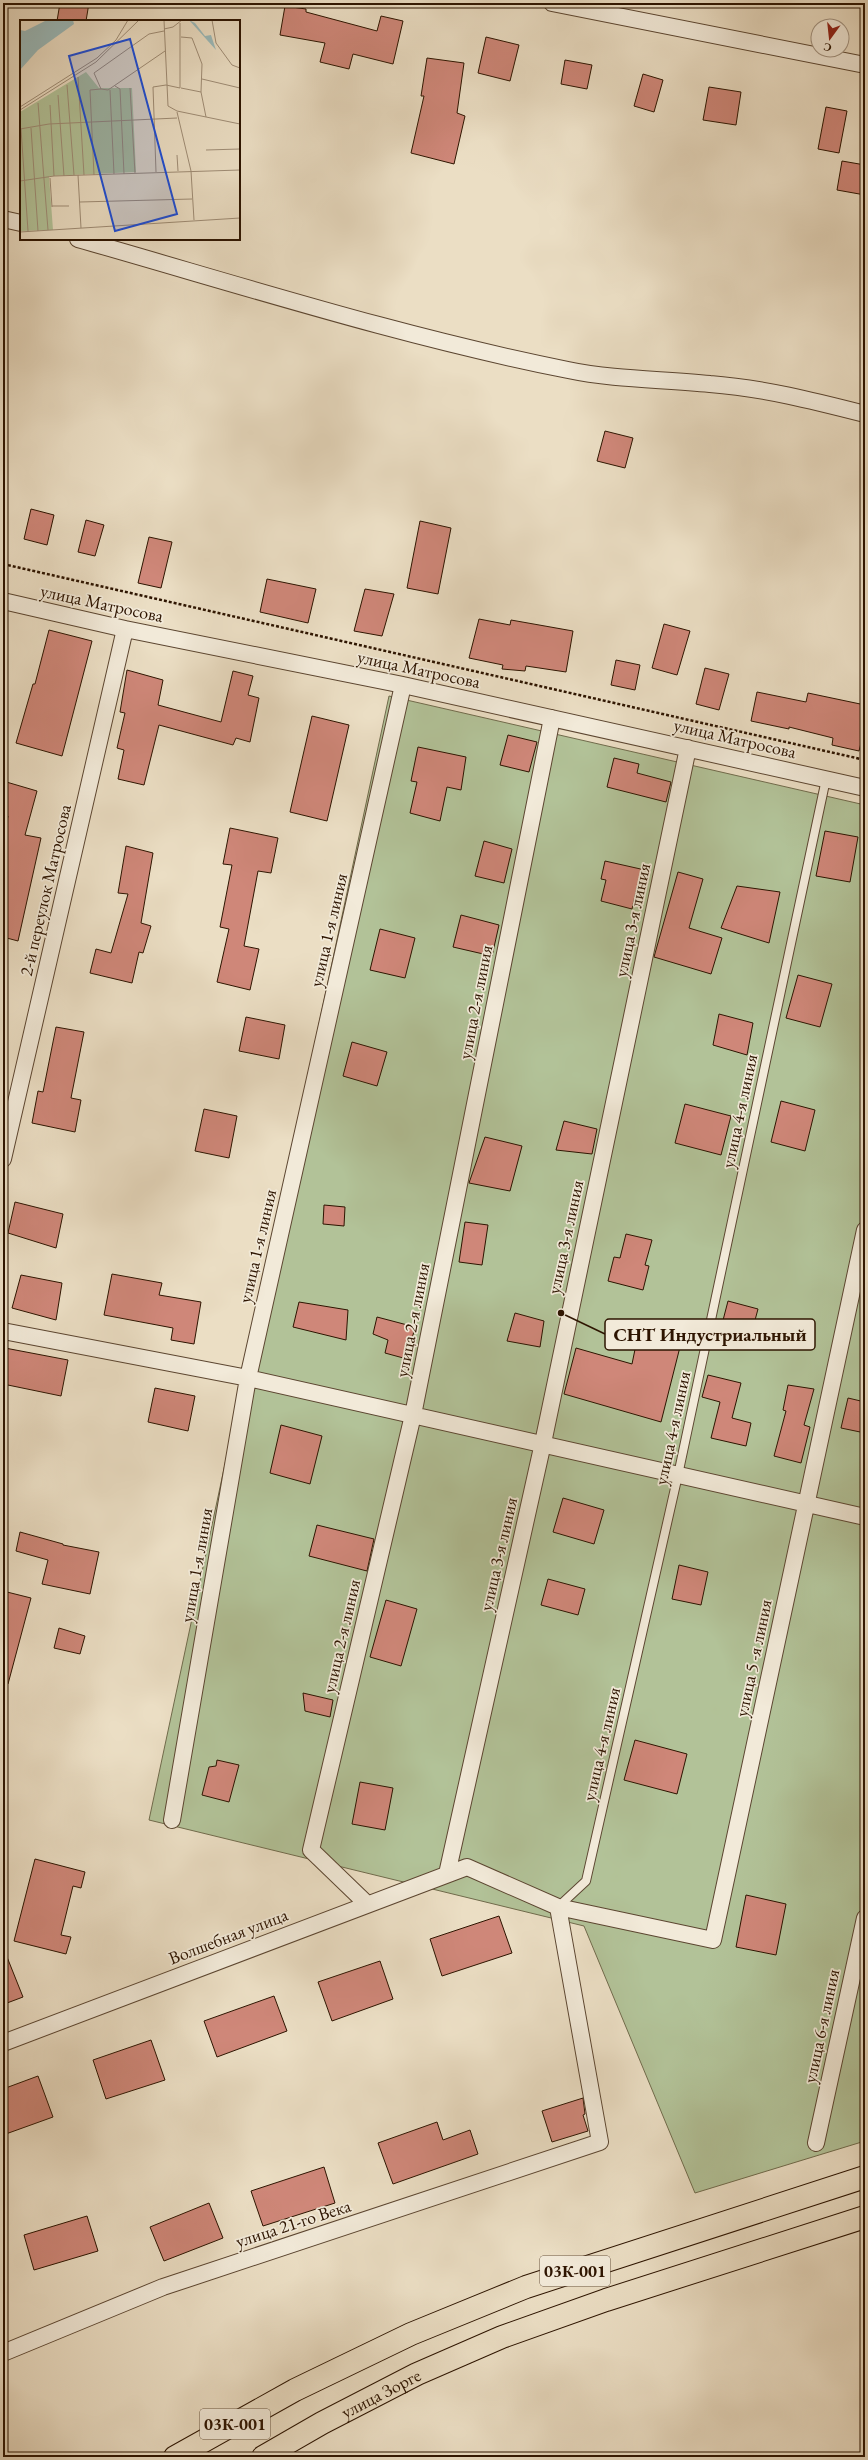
<svg xmlns="http://www.w3.org/2000/svg" width="868" height="2460" viewBox="0 0 868 2460" font-family="'EB Garamond',serif">
<style>
.green{fill:#b2c298;stroke:#706b4c}
.building{fill:#cf8779;stroke:#2d1400}
.lines{fill:none;stroke-linecap:round;stroke-linejoin:round}
.service-casing{stroke:#5c4631;stroke-width:10}
.minor-casing{stroke:#5c4631;stroke-width:18}
.primary-casing{stroke:#2d1400;stroke-width:24}
.path{stroke:#2d1400;stroke-width:2.5;stroke-dasharray:3 2;stroke-linecap:butt}
.service{stroke:#f2ead9;stroke-width:8}
.minor{stroke:#f2ead9;stroke-width:16}
.primary{stroke:#ebdec4;stroke-width:22}
.labels{text-anchor:middle;dominant-baseline:central;stroke-width:3.5;stroke-linejoin:round;paint-order:stroke}
.shield{fill:#f2ead9;stroke:#685441;stroke-width:1}
.shield-label{font-size:17px;font-weight:bold;fill:#2d1400}
.street-label{font-size:18px;fill:#2d1400;stroke:#f2ead9}
.inset-road{fill:none;stroke:#9f8d76;stroke-width:1}
.view{fill:#1d4ed8;fill-opacity:0.15;stroke:#1d4ed8;stroke-width:2}
.inset-edge{fill:none;stroke:#2d1400;stroke-width:2}
.leader{fill:none;stroke:#2d1400;stroke-width:1.5}
.callout-dot{fill:#2d1400;stroke:#f2ead9;stroke-width:1.5}
.callout{fill:#f2ead9;stroke:#2d1400;stroke-width:1.5}
.callout-label{font-size:19px;text-anchor:middle;font-weight:bold;fill:#2d1400}
</style>
<rect width="100%" height="100%" fill="#ebdec4"/>
<filter id="stains"><feTurbulence type="fractalNoise" baseFrequency=".005" numOctaves="4"/><feColorMatrix values="0 0 0 0 .2 0 0 0 0 .09 0 0 0 0 .02 0 0 0 .5 -.17"/></filter>
<radialGradient id="worn" r=".72"><stop offset=".6" stop-color="#630" stop-opacity="0"/><stop offset="1" stop-color="#630" stop-opacity=".3"/></radialGradient>
<path class="green" d="M389,696l476,109v1336l-170,52 -111,-267 -435,-106z"/>
<path class="building" d="M60,3h29l-3,18h-29z
M285,6l21,3v3l71,19 4,-15 22,5 -10,43 -40,-10 -4,15 -29,-7 5,-19 -45,-8z
M486,37l33,8 -9,36 -32,-8z
M427,58l37,5 -7,50 8,3 -11,48 -43,-11 13,-57h-3z
M565,60l27,5 -5,24 -26,-5z
M643,74l20,6 -9,32 -20,-6z
M709,87l32,5 -5,33 -33,-5z
M826,107l21,4 -8,42 -21,-4z
M842,161l23,4v30l-28,-5z
M605,431l28,7 -8,30 -28,-7z
M31,509l23,6 -7,30 -23,-6z
M86,520l18,5 -9,31 -17,-4z
M420,521l31,7 -13,66 -31,-6z
M149,537l23,5 -11,46 -23,-5z
M267,579l49,10 -8,34 -48,-11z
M365,589l29,5 -12,42 -28,-5z
M479,619l31,6 1,-5 62,11 -7,41 -40,-6 -1,5 -23,-2 1,-4 -34,-7z
M664,624l26,7 -13,44 -25,-7z
M49,630l43,11 -30,115 -46,-13 17,-59h2z
M616,660l24,5 -5,25 -24,-5z
M705,668l24,6 -10,36 -23,-6z
M127,670l36,10 -5,25 63,17 12,-51 20,5 -5,19 11,3 -9,44 -14,-4 -3,7 -74,-20 -15,60 -26,-6 6,-29 -7,-2 8,-35 -5,-1z
M757,692l49,10 2,-9 57,12v22l-6,24 -27,-6 1,-7 -44,-11v2l-38,-8z
M312,716l37,9 -22,96 -37,-9z
M508,735l29,7 -8,30 -29,-7z
M418,747l48,10 -5,33 -14,-3 -7,34 -30,-8 7,-31 -6,-1z
M614,758l25,6 -2,9 34,9 -5,20 -59,-15z
M3,781l34,10 -12,44 16,3 -23,103 -15,-4v-95l5,-26 -5,-1z
M230,828l48,10 -7,35 -13,-2 -14,75 15,3 -9,41 -33,-8 12,-53 -9,-2 12,-62 -9,-1z
M825,831l33,6 -8,45 -34,-6z
M484,841l28,8 -8,34 -29,-7z
M126,846l27,7 -12,70 10,3 -8,27 -4,-1 -7,31 -42,-10 6,-24 15,4 17,-59 -10,-1z
M605,861l40,9 -4,18 -4,-1 -5,22 -31,-8 5,-21 -5,-1z
M678,872l25,7 -14,49 33,10 -11,36 -57,-17z
M737,886l43,6 -11,51 -48,-15z
M461,915l38,10 -7,31 -39,-9z
M380,929l35,9 -10,40 -35,-8z
M798,975l34,9 -12,43 -34,-9z
M719,1014l34,9 -6,32 -34,-10z
M246,1017l39,8 -6,34 -40,-8z
M56,1027l28,5 -13,66 10,2 -6,32 -43,-9 6,-32 5,1z
M352,1042l35,10 -10,34 -34,-10z
M781,1101l34,9 -10,41 -34,-9z
M685,1104l46,12 -10,39 -46,-12z
M204,1109l33,7 -8,42 -34,-7z
M564,1121l33,8 -5,25 -36,-4z
M485,1137l37,9 -12,45 -41,-8z
M15,1202l48,12 -7,34 -48,-15z
M324,1205l21,2 -1,19 -21,-2z
M465,1222l23,3 -6,40 -23,-3z
M626,1234l26,6 -7,25 4,1 -6,24 -35,-9 6,-24 6,1z
M112,1274l50,9 -3,12 42,7 -7,42 -23,-4 2,-12 -69,-13z
M21,1275l41,8 -6,37 -44,-12z
M728,1301l30,8 -7,26 -30,-7z
M299,1302l49,8 -2,30 -53,-13z
M515,1313l29,8 -4,26 -33,-6z
M377,1317l38,10 -8,32 -22,-6 3,-13 -15,-6z
M639,1330l43,9 -21,83 -97,-28 12,-46 56,16z
M5,1348l63,12 -7,36 -58,-12z
M708,1375l33,8 -9,35 19,5 -5,23 -35,-8 9,-36 -18,-5z
M788,1385l26,4 -10,36 6,2 -9,36 -27,-7 12,-45 -3,-1z
M155,1388l40,8 -7,35 -40,-9z
M848,1398l17,4v31l-24,-5z
M281,1425l41,11 -12,48 -40,-11z
M563,1498l41,12 -10,34 -41,-12z
M317,1525l57,14 -7,32 -58,-15z
M20,1532l43,12v1l36,7 -9,42 -48,-10 6,-24 -32,-9z
M679,1565l29,7 -7,33 -29,-6z
M548,1579l37,10 -7,26 -37,-10z
M3,1591l28,7 -23,86 -5,-1z
M386,1600l31,9 -16,57 -31,-9z
M59,1628l26,8 -5,18 -26,-6z
M303,1693l30,7 -3,17 -25,-6z
M635,1740l52,14 -10,40 -53,-14z
M217,1760l22,5 -10,37 -27,-7 7,-28 7,-1z
M360,1782l33,6 -8,42 -33,-6z
M35,1859l50,13 -4,16 -8,-2 -12,49 10,2 -5,17 -52,-13z
M746,1895l40,9 -10,51 -40,-8z
M499,1916l13,37 -70,23 -12,-37z
M3,1947l20,50 -16,6 -4,-12z
M380,1961l13,38 -61,22 -14,-39z
M274,1996l13,35 -70,26 -13,-36z
M151,2040l14,40 -59,19 -13,-39z
M38,2076l15,41 -50,18v-46z
M583,2098l2,16 -2,1 5,16 -36,11 -10,-31z
M437,2122l6,18 27,-10 8,24 -85,30 -15,-41z
M324,2167l11,36 -72,23 -12,-35z
M209,2203l14,35 -59,23 -14,-34z
M87,2216l11,35 -64,19 -10,-35z"/>
<g class="lines">
<g class="service-casing">
<path id="service" d="M558,1907l28,-26 92,-406 148,-696"/>
</g>
<g class="minor-casing">
<path id="minor" d="M552,3l313,62
M3,219l18,4
M78,239c162,46 324,98 490,131 47,10 95,9 142,14 53,4 104,17 155,30
M3,601l122,28 278,56 462,103
M3,1159l122,-530
M3,1331l245,47 617,139
M172,1820l76,-442 155,-693
M447,1874l96,-431 145,-695
M367,1904l-56,-54 102,-435 139,-697
M558,1907l155,33 152,-710
M3,2043l464,-176 91,40 42,235 -437,145 -160,66
M816,2143l49,-225"/>
</g>
<g class="primary-casing">
<g id="primary">
<path d="M175,2457l120,-67 116,-56 115,-47 339,-110"/>
<path id="s1" d="M263,2457l59,-34 95,-49 85,-37 104,-37 259,-83"/>
</g>
</g>
<path class="path" d="M3,564l862,196"/>
<use href="#service" class="service"/>
<use href="#minor" class="minor"/>
<use href="#primary" class="primary"/>
</g>
<g class="labels">
<g class="shield">
<rect x="540" y="2256" width="70" height="30" rx="3"/>
<rect x="200" y="2409" width="70" height="30" rx="3"/>
</g>
<g class="shield-label">
<text x="575" y="2271">03К-001</text>
<text x="235" y="2424">03К-001</text>
</g>
<g class="street-label">
<text transform="translate(102 603) rotate(12)">улица Матросова</text>
<text transform="translate(419 669) rotate(12)">улица Матросова</text>
<text transform="translate(735 738) rotate(13)">улица Матросова</text>
<text transform="translate(45 890) rotate(-77)">2-й переулок Матросова</text>
<text transform="translate(632 920) rotate(-78)">улица 3-я линия</text>
<text transform="translate(328 930) rotate(-77)">улица 1-я линия</text>
<text transform="translate(475 1002) rotate(-79)">улица 2-я линия</text>
<text transform="translate(739 1111) rotate(-78)">улица 4-я линия</text>
<text transform="translate(565 1237) rotate(-78)">улица 3-я линия</text>
<text transform="translate(257 1246) rotate(-77)">улица 1-я линия</text>
<text transform="translate(412 1320) rotate(-79)">улица 2-я линия</text>
<text transform="translate(672 1428) rotate(-78)">улица 4-я линия</text>
<text transform="translate(498 1554) rotate(-77)">улица 3-я линия</text>
<text transform="translate(196 1565) rotate(-80)">улица 1-я линия</text>
<text transform="translate(341 1636) rotate(-77)">улица 2-я линия</text>
<text transform="translate(753 1658) rotate(-78)">улица 5 -я линия</text>
<text transform="translate(601 1744) rotate(-77)">улица 4-я линия</text>
<text transform="translate(228 1936) rotate(-21)">Волшебная улица</text>
<text transform="translate(821 2026) rotate(-78)">улица 6-я линия</text>
<text transform="translate(293 2223) rotate(-18)">улица 21-го Века</text>
<text stroke="none"><textPath href="#s1" startOffset="134">улица Зорге</textPath></text>
</g>
</g>
<g transform="translate(20 20)">
<rect width="220" height="220" fill="#ebdec4"/>
<path d="M66,52l13,16h33l4,84 -87,4 4,54 -33,1v-119z" fill="#b2c298"/>
<path d="M27,0h26l1,4 -36,26 -18,20v-40l5,1zM169,0l6,3 10,13 6,-1 5,15z" fill="#9bbbbc"/>
<path class="inset-road" d="M144,0l4,86 9,5 63,13M192,0l4,23 16,22 8,3M144,9l9,-2 9,-7M144,11l-15,3 -55,39 7,16 7,1 57,-39M161,17l11,1 10,26 -1,28 5,25M58,57l6,98M182,59l38,9M47,65l7,90M95,66l5,3 4,85M110,68l5,85M161,68l20,4M90,70l4,84M38,75l6,81M18,83l10,127M30,85l4,71M0,87l77,-49 19,-18 12,-20M0,90l76,-48 43,-42M157,92l14,59 3,49M11,108l7,103M0,109l29,-5 128,-6M1,109l7,102M186,130l34,-1M157,135l1,16M136,152l-3,-85 13,-2 14,3v-65M58,155l3,53M74,155l-4,-85 11,-1M30,158l2,29M0,161l34,-5 186,-6M60,182l112,-3M32,186h17M0,212l220,-14"/>
<path class="view" d="M110,19l47,175 -62,17 -46,-175z"/>
<rect width="220" height="220" class="inset-edge"/>
</g>
<path class="leader" d="M561 1313L605 1334"/>
<circle class="callout-dot" cx="561" cy="1313" r="4"/>
<rect class="callout" x="605" y="1319" width="210" height="31" rx="4"/>
<g class="callout-label">
<text x="710" y="1341">СНТ Индустриальный</text>
</g>
<rect width="868" height="2460" fill="none" stroke="#ebdec4" stroke-width="16"/>
<rect x="4" y="4" width="860" height="2452" fill="none" stroke="#2d1400" stroke-width="2"/>
<rect x="8" y="8" width="852" height="2444" fill="none" stroke="#2d1400"/>
<g transform="translate(830 38) rotate(195)"><circle r="19" fill="#f2ead9" stroke="#a39482"/>
<path d="M0-3L7 15L0 10L-7 15Z" fill="#8f2418"/>
<text y="-6" font-size="11" font-weight="bold" text-anchor="middle" fill="#2d1400">С</text>
</g>
<rect width="100%" height="100%" filter="url(#stains)"/>
<rect width="100%" height="100%" fill="url(#worn)"/>
</svg>
